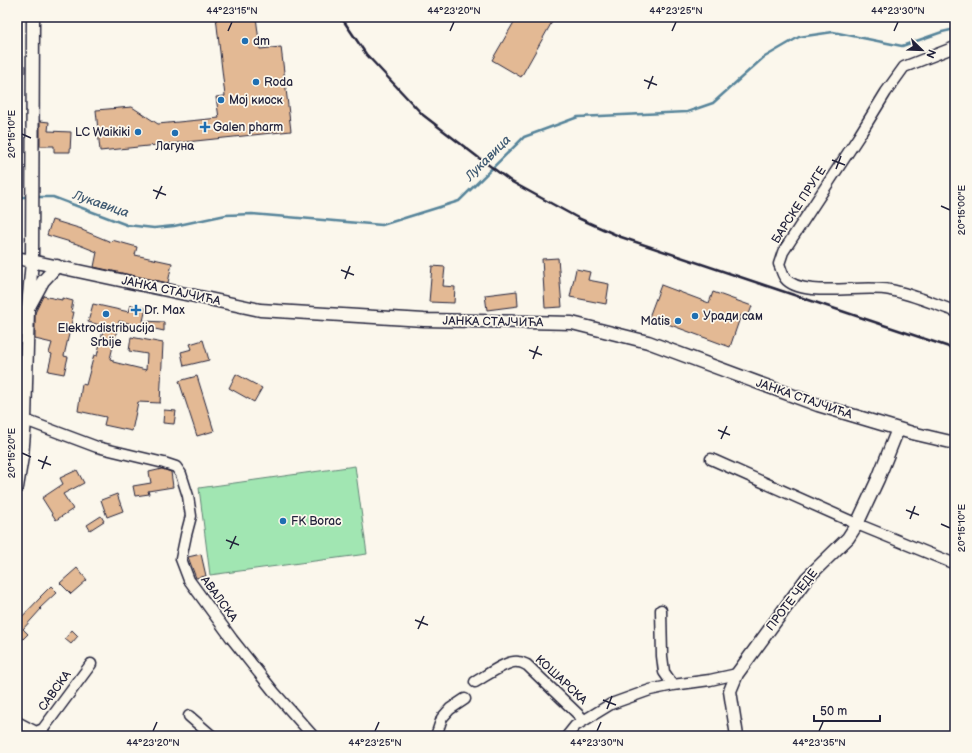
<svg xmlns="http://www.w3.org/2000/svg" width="972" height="753" viewBox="0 0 972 753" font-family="'Balsamiq Sans',sans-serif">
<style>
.green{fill:#a1e6b2;stroke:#628476}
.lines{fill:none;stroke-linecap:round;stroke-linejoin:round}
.stream{stroke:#57849a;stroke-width:2.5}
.building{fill:#e3b994;stroke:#22223b}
.minor-casing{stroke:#22223b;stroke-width:13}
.tertiary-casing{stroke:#22223b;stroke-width:15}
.minor{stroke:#fbf7ec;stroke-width:10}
.tertiary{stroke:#fbf7ec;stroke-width:12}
.rail{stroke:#22223b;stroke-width:2.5}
.ticks{fill:none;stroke:#22223b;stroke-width:1.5}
.poi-dot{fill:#1f6fb2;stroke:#fbf7ec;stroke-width:1.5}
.labels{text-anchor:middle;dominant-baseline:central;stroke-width:3.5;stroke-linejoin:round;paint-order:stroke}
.poi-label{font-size:12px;fill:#22223b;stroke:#fbf7ec;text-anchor:start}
.street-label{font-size:12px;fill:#22223b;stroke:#fbf7ec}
.water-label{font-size:13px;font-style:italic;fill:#415b73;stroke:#fbf7ec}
.neatline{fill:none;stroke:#22223b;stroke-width:1.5}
.ticks-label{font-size:10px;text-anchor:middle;fill:#22223b}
</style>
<rect width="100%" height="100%" fill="#fbf7ec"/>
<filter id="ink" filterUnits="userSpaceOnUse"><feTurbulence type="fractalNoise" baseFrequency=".025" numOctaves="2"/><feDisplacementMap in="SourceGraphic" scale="8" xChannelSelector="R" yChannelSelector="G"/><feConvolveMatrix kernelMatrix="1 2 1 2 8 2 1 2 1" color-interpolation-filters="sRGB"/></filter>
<g filter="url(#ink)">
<path class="green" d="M355,466l12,88 -157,21 -11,-87z"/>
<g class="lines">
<path class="stream" d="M17,197h11
M35,197h18l74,28 27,3 20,-2 52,-11 26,-1 130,11 77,-24 65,-64 54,-20 109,-5 26,-9 50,-45 36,-21 34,-5 69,14 40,-14 13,-3"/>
</g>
<path class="building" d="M216,17h40l4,32 21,-2 10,84 -191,20 -4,-41 36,-3 26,17 61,-6 -3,-21 9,-1z
M517,17h26l9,5 -31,55 -29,-17z
M40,121l9,1 -1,9 23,1 -1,20h-16v-6h-14z
M52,220l30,9v1l29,12 1,-2 25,7 -2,8 37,8 -4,20 -74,-16 3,-15 -20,-8 -30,-9z
M558,258l4,49 -17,1 -3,-49z
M432,266l13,1 -2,19 12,1 -1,16 -25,-1z
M576,269l14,3 -2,8 21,4 -3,20 -36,-7z
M661,285l48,18 4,-11 39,14 -4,11 -7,-2 -11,32 -81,-30z
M517,291l1,15 -31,4 -2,-15z
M43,296l19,4v-2l11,3 -2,11h3l-10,44 4,1 -4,17 -16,-3 4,-17 -3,-1 3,-10 -17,-4v-26z
M93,304l36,8 2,-7 15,3 -3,13 21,1v9l-45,-10 -9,38 3,1v2l33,8 1,-16 -18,-3 2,-14 32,6 -3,60 -22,-1 -6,29 -28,-6 2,-8 -28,-6 4,-27 4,1 8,-30 3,1 7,-30 -16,-4z
M203,340l6,20 -25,6 -3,-14 11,-3 -2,-5z
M236,374l26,14 -8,14 -25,-14z
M197,376l17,55 -17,5 -18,-55z
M164,410l12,1 -2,13 -11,-1z
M162,469l9,3 2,15 -25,4 1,3 -14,2 -2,-10 18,-3 -2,-11z
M77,470l7,13 -21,11 10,15 -17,11 -14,-22 21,-14 -3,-6z
M117,494l6,17 -16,6 -6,-17z
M101,516l3,5 -14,9 -3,-5z
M201,554l5,22 -10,2 -8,-21z
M77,568l10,12 -16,14 -11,-11z
M51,586l6,6 -17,16 1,1 -18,20 5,5 -11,11v-23l24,-25h-1z
M72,630l6,6 -7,8 -6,-5z"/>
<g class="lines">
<g class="minor-casing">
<path id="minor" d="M955,47l-51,20 -18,25 -27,44 -76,116 -4,12c2,4 3,10 6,14 16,21 80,6 105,12 22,4 44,14 65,21
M25,420l72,27 67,16 12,4 5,7 7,22 3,20 -5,19 -5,24 8,21 43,59 42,53 39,44
M711,459l146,65 98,40
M661,610l1,46 2,16 9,13
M475,682c11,-6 32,-22 43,-20 4,0 6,2 9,3l57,55
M189,716l23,20
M17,722l19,10 7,-3 48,-65
M436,736l6,-18 8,-9 15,-10
M567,736l8,-10 36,-22 39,-14 23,-5 37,-5 27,-6"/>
</g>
<g class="tertiary-casing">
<path id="tertiary" d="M17,258l243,52 164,10 148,3 76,19 170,63 94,28 43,10
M30,305l13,-24 14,-15
M17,487l5,-30 3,-37 3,-112 4,-47 1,-244
M737,736l-7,-45 7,-17 70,-96 41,-40 9,-14 21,-45 20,-50"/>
</g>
<use href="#minor" class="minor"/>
<use href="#tertiary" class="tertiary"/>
<path class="rail" d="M341,17l25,37 57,61 56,43 33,24 66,36 43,19 334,112"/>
</g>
</g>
<path class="ticks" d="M228,31l4,-9M450,31l4,-9M672,31l4,-9M894,31l4,-9M644,80l13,5M648,89l5,-13M22,134l9,4M832,160l13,5M836,169l5,-13M153,190l13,5M156,199l6,-13M941,206l9,4M341,270l13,5M345,279l5,-13M529,350l13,5M533,359l5,-13M718,430l12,5M721,439l6,-13M22,453l9,4M38,460l13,5M42,469l5,-13M906,510l13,5M910,519l5,-13M941,524l9,4M226,540l13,5M230,549l6,-13M415,620l13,5M418,629l6,-13M603,700l13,5M607,709l5,-13M153,731l4,-9M375,731l4,-9M597,731l4,-9M819,731l4,-9"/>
<g class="poi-dot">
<circle cx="245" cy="41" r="4"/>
<circle cx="256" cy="82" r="4"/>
<circle cx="221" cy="100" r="4"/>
<path d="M203 121h4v4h4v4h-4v4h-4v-4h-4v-4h4z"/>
<circle cx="138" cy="132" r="4"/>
<circle cx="175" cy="133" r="4"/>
<path d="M134 304h4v4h4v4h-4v4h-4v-4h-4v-4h4z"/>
<circle cx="106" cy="314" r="4"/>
<circle cx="695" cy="316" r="4"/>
<circle cx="678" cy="321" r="4"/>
<circle cx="283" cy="521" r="4"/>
</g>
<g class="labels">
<g class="poi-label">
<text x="253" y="41">dm</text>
<text x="264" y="82">Roda</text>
<text x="229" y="100">Мој киоск</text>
<text x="213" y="127">Galen pharm</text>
<text x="130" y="132" text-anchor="end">LC Waikiki</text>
<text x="175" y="146" text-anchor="middle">Лагуна</text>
<text x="144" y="310">Dr. Max</text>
<text x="703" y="316">Уради сам</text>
<text x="670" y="321" text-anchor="end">Matis</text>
<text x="106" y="328" text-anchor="middle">Elektrodistribucija<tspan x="106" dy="14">Srbije</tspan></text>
<text x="291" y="521">FK Borac</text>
</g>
<g class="street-label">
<text transform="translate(799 205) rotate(-57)">БАРСКЕ ПРУГЕ</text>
<text transform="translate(171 291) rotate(12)">ЈАНКА СТАЈЧИЋА</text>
<text transform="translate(493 322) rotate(1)">ЈАНКА СТАЈЧИЋА</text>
<text transform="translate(804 399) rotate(19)">ЈАНКА СТАЈЧИЋА</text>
<text transform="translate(219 599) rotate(54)">АВАЛСКА</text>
<text transform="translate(792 600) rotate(-52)">ПРОТЕ ЧЕДЕ</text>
<text transform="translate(561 680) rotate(43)">КОШАРСКА</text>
<text transform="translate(55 691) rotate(-54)">САВСКА</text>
</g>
<g class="water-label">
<text transform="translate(488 158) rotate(-45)">Лукавица</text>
<text transform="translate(101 204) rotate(19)">Лукавица</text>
</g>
</g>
<rect width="972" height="753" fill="none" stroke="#fbf7ec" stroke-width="44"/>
<g transform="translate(922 50) rotate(113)" stroke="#fbf7ec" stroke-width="3" paint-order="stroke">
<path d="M0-3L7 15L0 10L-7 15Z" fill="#22223b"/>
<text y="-6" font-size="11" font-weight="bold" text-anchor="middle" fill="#22223b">N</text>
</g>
<path d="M814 715v6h66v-6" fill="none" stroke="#22223b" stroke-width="2"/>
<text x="820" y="715" font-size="12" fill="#22223b" stroke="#fbf7ec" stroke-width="3" paint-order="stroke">50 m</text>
<rect x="22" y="22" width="928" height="709" class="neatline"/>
<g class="ticks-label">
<text x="232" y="14">44°23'15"N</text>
<text x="454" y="14">44°23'20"N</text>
<text x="676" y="14">44°23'25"N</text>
<text x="898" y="14">44°23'30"N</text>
<text transform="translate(11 134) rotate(-90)" y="4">20°15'10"E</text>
<text transform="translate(961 210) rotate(-90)" y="4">20°15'00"E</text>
<text transform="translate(11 453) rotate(-90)" y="4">20°15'20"E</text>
<text transform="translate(961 528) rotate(-90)" y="4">20°15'10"E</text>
<text x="153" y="746">44°23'20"N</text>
<text x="375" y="746">44°23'25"N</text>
<text x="597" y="746">44°23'30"N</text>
<text x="819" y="746">44°23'35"N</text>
</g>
</svg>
